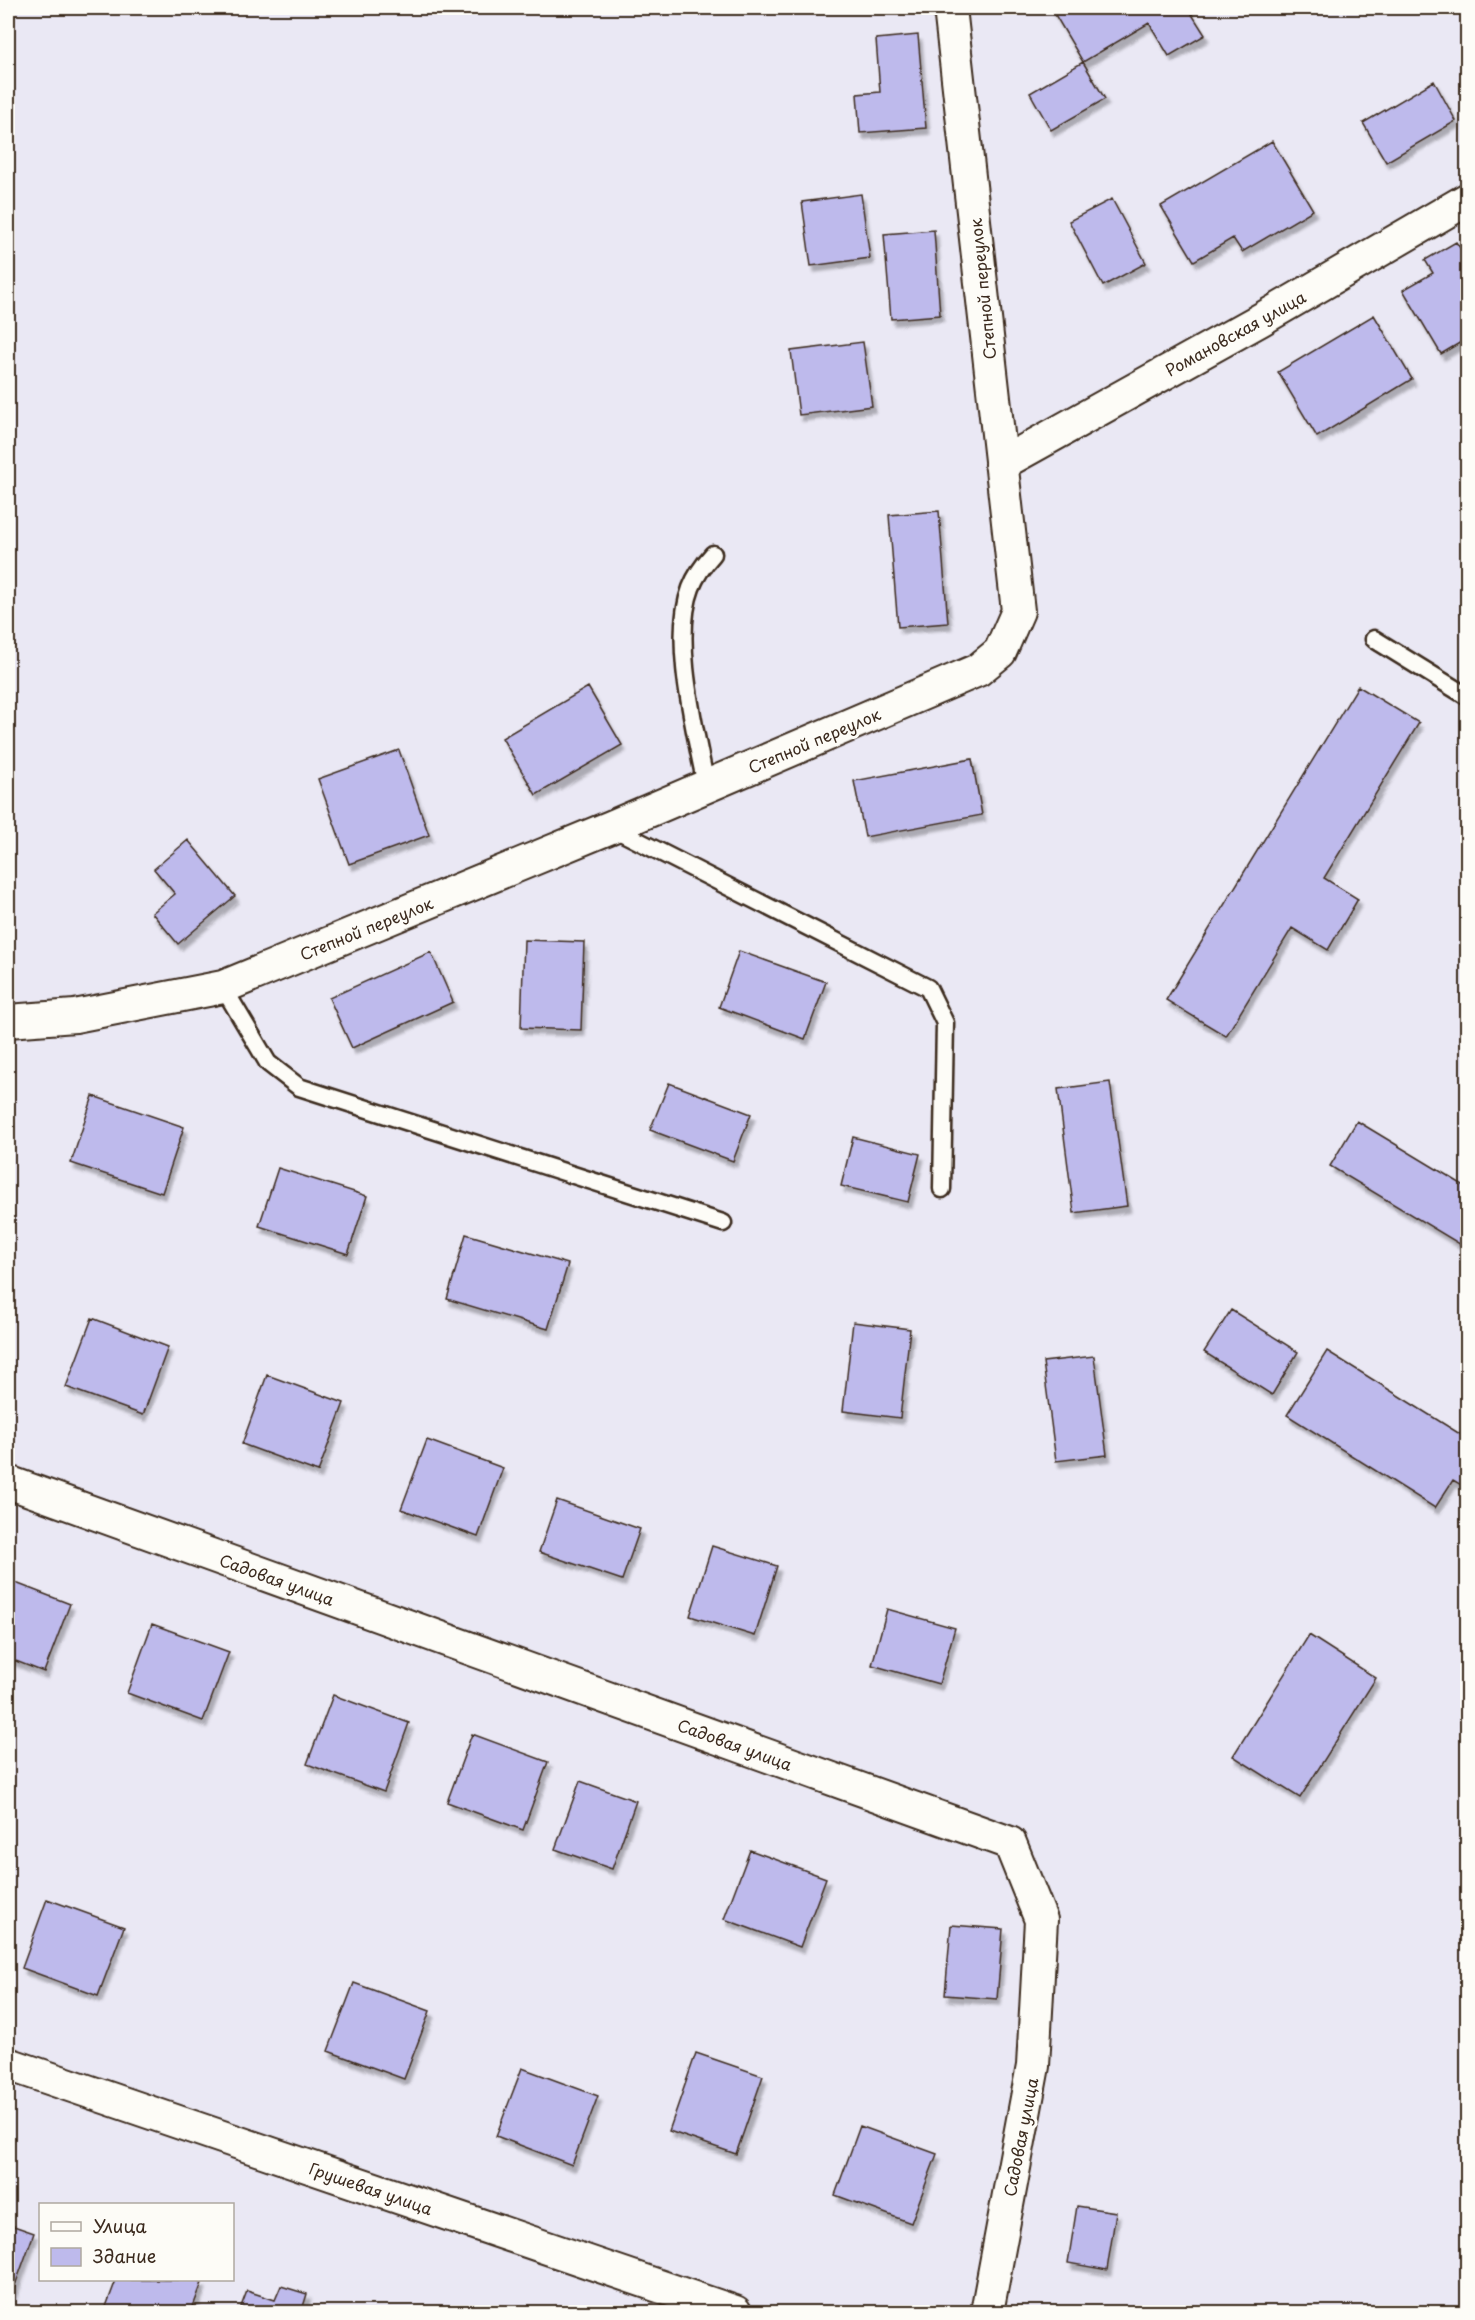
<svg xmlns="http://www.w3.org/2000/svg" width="1475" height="2320" viewBox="0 0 1475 2320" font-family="'Playpen Sans',sans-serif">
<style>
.building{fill:#bebaec;stroke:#3b2a1e;stroke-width:1.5;filter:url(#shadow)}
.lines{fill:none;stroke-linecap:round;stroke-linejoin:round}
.lane-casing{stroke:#3b2a1e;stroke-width:21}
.street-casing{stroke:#3b2a1e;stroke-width:36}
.lane{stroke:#fdfcf7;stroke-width:16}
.street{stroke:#fdfcf7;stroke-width:32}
.labels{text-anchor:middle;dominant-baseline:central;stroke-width:6;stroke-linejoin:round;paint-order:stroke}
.street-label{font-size:16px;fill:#3b2a1e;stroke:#fdfcf7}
</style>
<defs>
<filter id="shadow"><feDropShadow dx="3.5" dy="6" stdDeviation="1.5" flood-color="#0004"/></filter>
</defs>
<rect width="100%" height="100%" fill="#eae8f4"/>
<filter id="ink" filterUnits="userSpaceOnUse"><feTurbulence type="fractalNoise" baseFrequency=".0167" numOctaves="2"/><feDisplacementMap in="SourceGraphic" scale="12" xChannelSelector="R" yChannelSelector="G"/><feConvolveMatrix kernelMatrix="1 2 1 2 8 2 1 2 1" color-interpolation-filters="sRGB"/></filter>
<g filter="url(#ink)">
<path class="building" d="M1051,8h137l17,27 -36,21 -20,-33 -66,39z
M918,35l8,93 -66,5 -3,-39 23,-2 -4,-53z
M1083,62l22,37 -54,31 -21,-37z
M1434,81l22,40 -70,41 -23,-39z
M1272,141l41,69 -71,42 -9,-14 -39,23 -33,-55z
M861,194l9,64 -59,8 -9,-64z
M1112,199l34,64 -43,23 -34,-65z
M934,230l6,85 -49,4 -7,-85z
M1456,242l9,13 3,-1v84l-27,16 -38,-64 30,-17 -8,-13z
M1374,315l38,64 -95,58 -39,-65z
M863,342l9,64 -73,9 -8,-64z
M939,511l9,112 -50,4 -9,-112z
M1358,686l61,37 -95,155 34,21 -30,51 -36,-22 -66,108 -60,-36z
M588,687l34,58 -86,50 -34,-57z
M399,750l30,85 -80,29 -31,-85z
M972,759l10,56 -117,22 -11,-56z
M188,840l47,56 -57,48 -26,-31 23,-19 -21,-25z
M524,940l60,2 -3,88 -60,-2z
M739,951l87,31 -21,57 -86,-32z
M431,952l22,50 -101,46 -23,-50z
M1110,1082l17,124 -53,7 -16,-124z
M669,1083l82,31 -18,47 -83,-31z
M93,1096l91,31 -22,66 -91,-30z
M1357,1121l111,67v61l-138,-83z
M853,1137l67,17 -12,48 -67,-16z
M278,1168l89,28 -19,58 -89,-28z
M466,1234l102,30 -20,65 -101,-30z
M1231,1310l67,42 -26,43 -68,-43z
M92,1318l76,29 -25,68 -77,-28z
M853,1322l57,7 -10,89 -57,-7z
M1327,1351l141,88v50l-15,-9 -18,28 -148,-93z
M1094,1356l13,99 -51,6 -13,-99z
M267,1375l77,28 -26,69 -76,-28z
M427,1440l76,28 -25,69 -77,-28z
M557,1500l83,29 -18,51 -83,-28z
M712,1546l65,20 -22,70 -65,-20z
M8,1580l62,24 -26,68 -36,-14z
M887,1609l68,19 -16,56 -67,-19z
M152,1624l77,28 -26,69 -76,-28z
M1309,1635l67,43 -76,120 -67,-42z
M333,1695l76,28 -25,69 -77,-28z
M472,1734l76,28 -25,68 -76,-28z
M580,1781l56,20 -24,68 -57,-20z
M750,1850l76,28 -26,69 -76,-28z
M47,1899l77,28 -26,69 -76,-28z
M951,1925l52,4 -6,70 -52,-4z
M354,1983l76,28 -26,68 -76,-28z
M696,2053l67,23 -27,78 -67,-23z
M522,2068l76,28 -26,69 -76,-29z
M860,2126l77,28 -26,69 -76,-28z
M1077,2206l39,6 -9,58 -39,-7z
M8,2224l26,9 -25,69h-1z
M116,2280h77l9,3 -11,29h-87z
M281,2286l26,8 -5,16 9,2h-72l8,-21 28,9z"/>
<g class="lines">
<g class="lane-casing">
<path id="lane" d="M1374,639l94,58
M706,786c-10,-54 -35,-146 -15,-198 5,-13 13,-24 22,-34
M611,827l317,161 17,35 -3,166
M223,987l45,76 31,24 424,136"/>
</g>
<g class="street-casing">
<path id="street" d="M1001,464l259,-144 208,-121
M8,1021l67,-5 148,-29 388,-160 367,-157 22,-18 18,-41 -68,-603
M8,1482l1002,361 31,77 -8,146 -46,246
M8,2064l727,248"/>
</g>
<use href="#lane" class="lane"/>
<use href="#street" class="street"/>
</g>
</g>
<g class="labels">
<g class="street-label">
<text transform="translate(982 289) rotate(-96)">Степной переулок</text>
<text transform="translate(1235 333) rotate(-29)">Романовская улица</text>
<text transform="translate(814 740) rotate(-23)">Степной переулок</text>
<text transform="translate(366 928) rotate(-22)">Степной переулок</text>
<text transform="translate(277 1579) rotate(20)">Садовая улица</text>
<text transform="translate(735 1744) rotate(20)">Садовая улица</text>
<text transform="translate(1020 2137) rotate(-79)">Садовая улица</text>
<text transform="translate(371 2188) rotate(19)">Грушевая улица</text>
</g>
</g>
<rect width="1475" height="2320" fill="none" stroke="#fdfcf7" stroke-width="30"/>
<rect x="15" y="15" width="1445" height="2290" fill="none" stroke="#3b2a1e" stroke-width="2" filter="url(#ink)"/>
<rect x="39" y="2203" width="195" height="78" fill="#fdfcf7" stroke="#afa8a0" stroke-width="1.5"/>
<rect x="51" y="2222" width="30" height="9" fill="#fdfcf7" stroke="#afa8a0" stroke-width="1.5"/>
<text x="93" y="2233" font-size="18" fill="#3b2a1e">Улица</text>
<rect x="51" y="2248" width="30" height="18" fill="#bebaec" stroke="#afa8a0" stroke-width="1.5"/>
<text x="93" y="2263" font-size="18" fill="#3b2a1e">Здание</text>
</svg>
